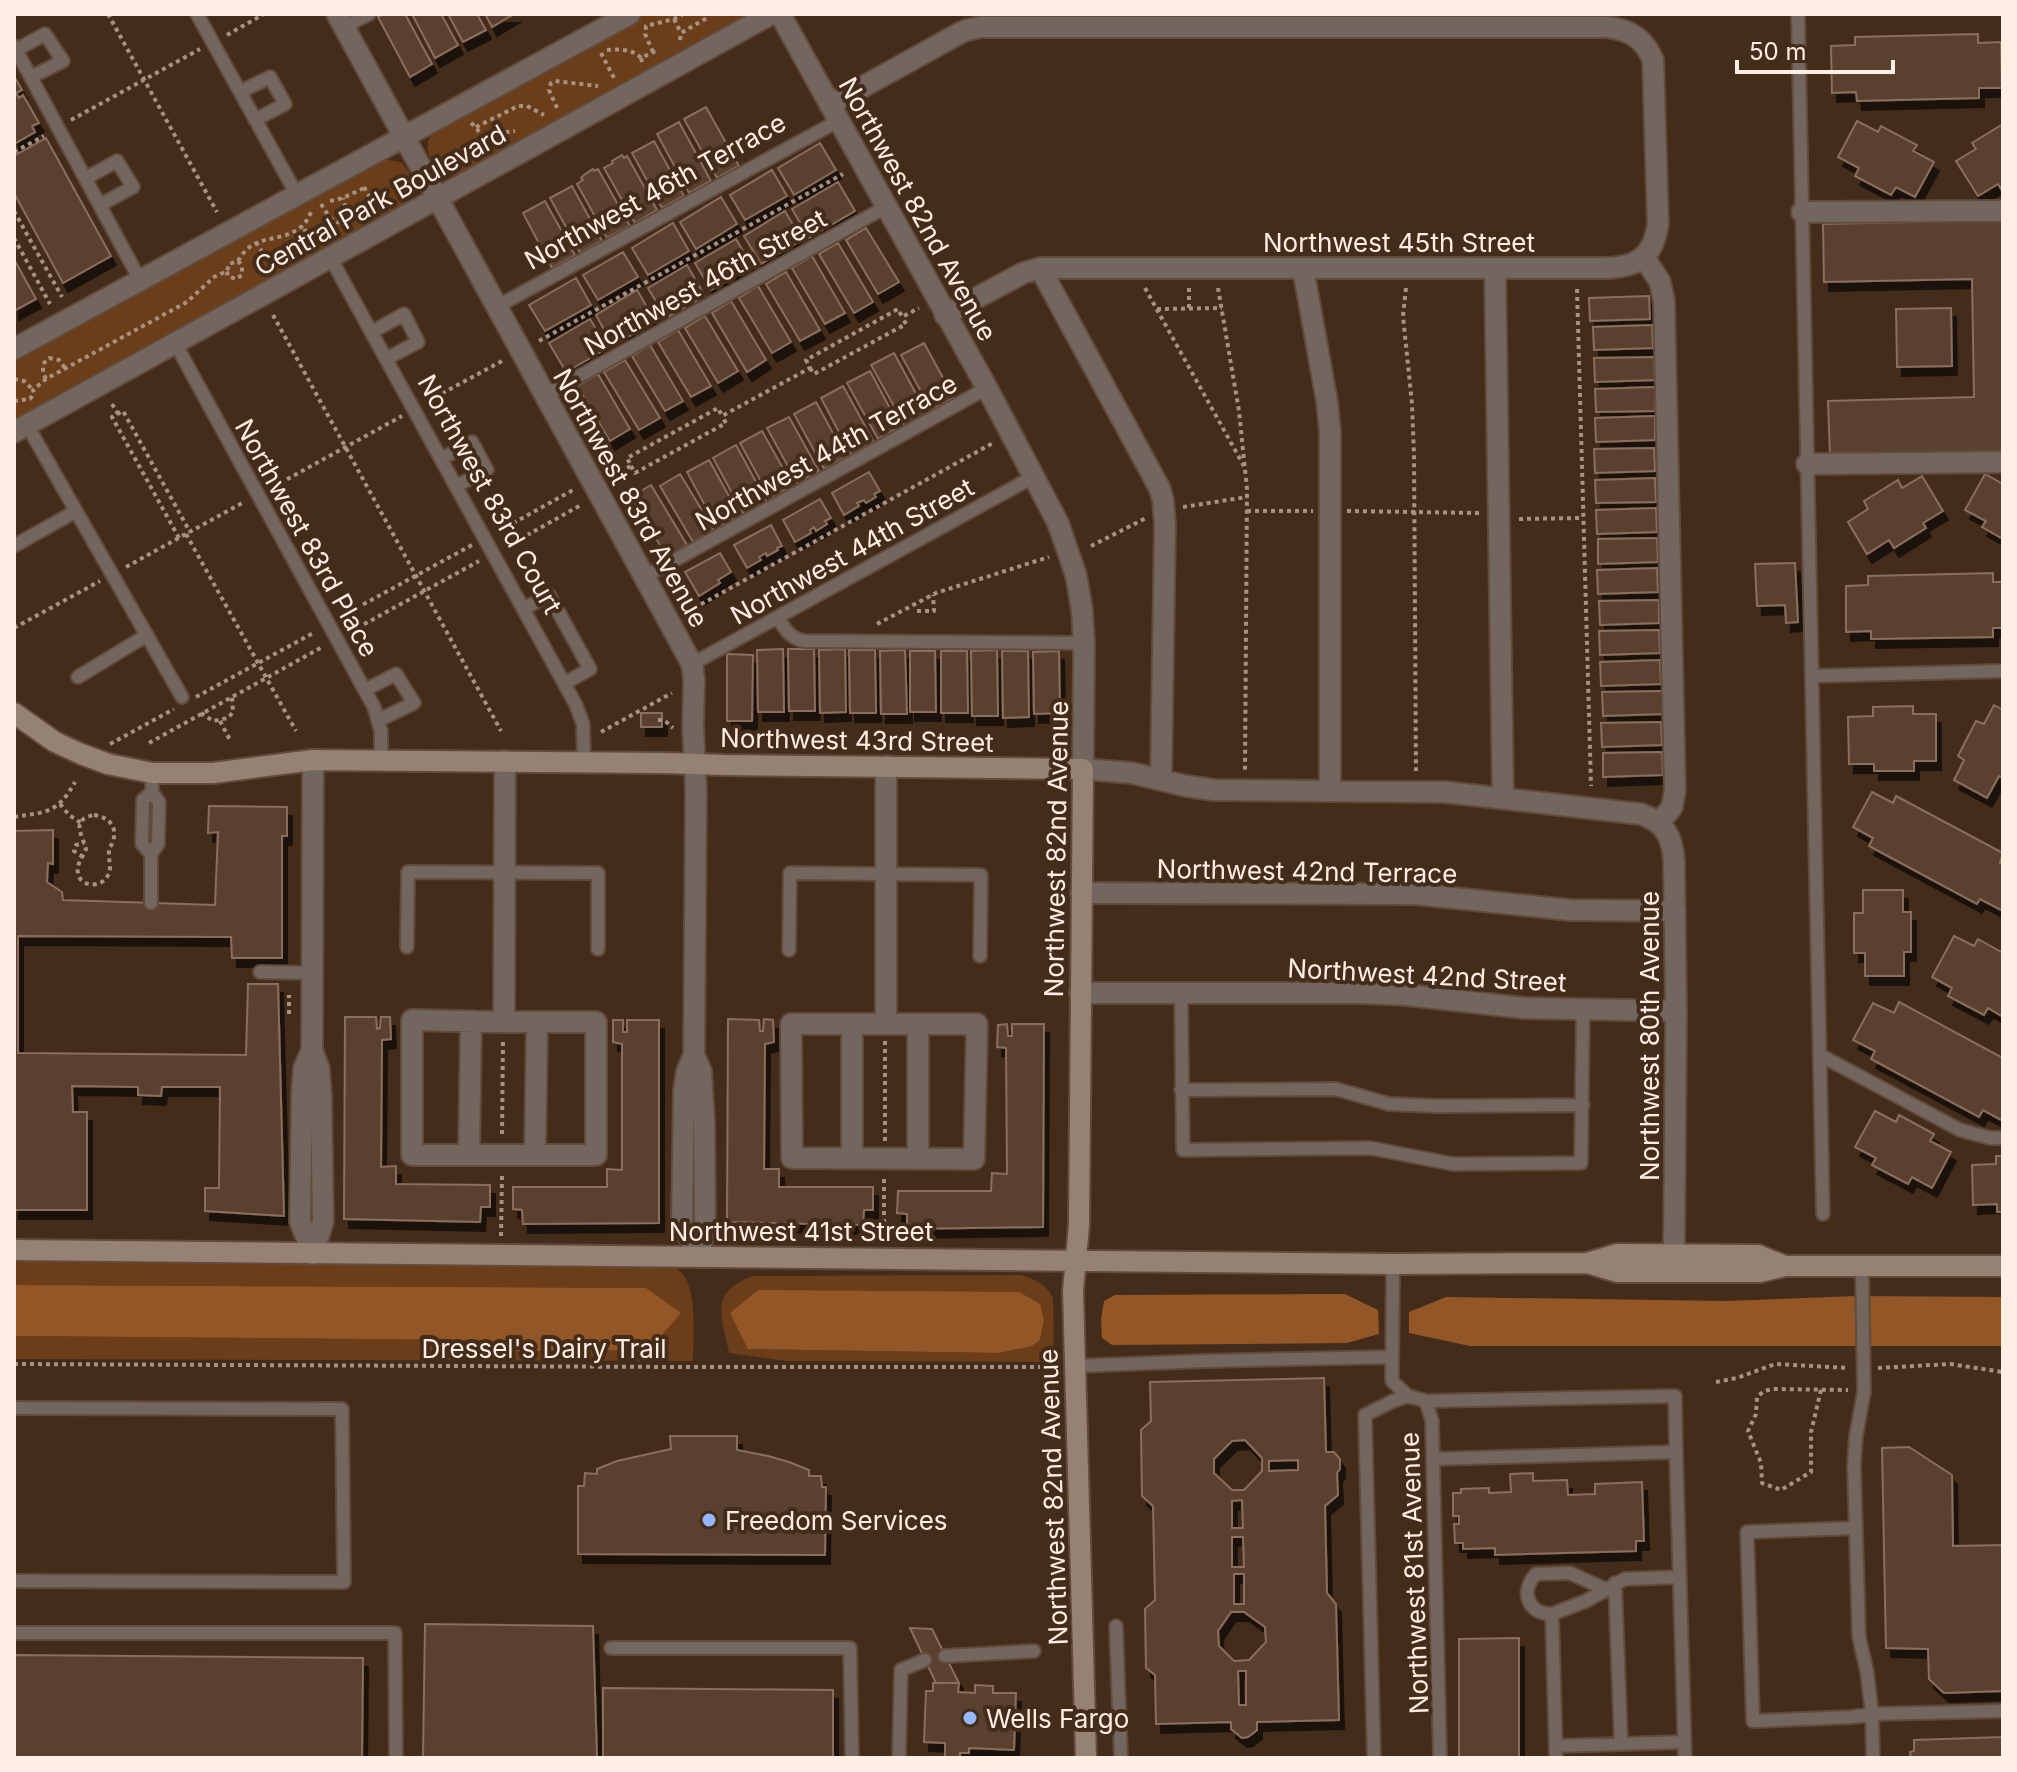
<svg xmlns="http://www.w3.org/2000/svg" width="2017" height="1772" viewBox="0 0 2017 1772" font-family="Inter,sans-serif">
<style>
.green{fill:#6b3d19;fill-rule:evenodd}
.water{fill:#935626}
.building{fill:#5a402e;stroke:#8b6e5b;stroke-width:2;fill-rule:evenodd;filter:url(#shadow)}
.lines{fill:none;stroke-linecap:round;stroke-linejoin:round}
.lane-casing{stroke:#624b3b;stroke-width:16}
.street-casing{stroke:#624b3b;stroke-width:24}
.secondary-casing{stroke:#624b3b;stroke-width:24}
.path{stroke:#a79285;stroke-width:4;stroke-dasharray:4 4;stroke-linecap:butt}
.lane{stroke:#72665e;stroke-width:12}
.street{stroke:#72665e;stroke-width:20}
.secondary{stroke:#968275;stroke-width:20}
.poi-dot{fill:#96b6fd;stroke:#442c1b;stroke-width:3}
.labels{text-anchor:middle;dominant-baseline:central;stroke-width:8;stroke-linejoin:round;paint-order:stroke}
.street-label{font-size:26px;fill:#ffeee4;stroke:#442c1b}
.poi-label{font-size:26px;fill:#ffeee4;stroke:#442c1b;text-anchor:start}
</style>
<defs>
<filter id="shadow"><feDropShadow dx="5" dy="9" stdDeviation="0" flood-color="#0009"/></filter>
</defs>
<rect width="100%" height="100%" fill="#442c1b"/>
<path class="green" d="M642,14h109l-289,160c-7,1 -14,2 -20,-1 -6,-2 -6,-4 -9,-9 -10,-18 -6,-27 9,-40z
M382,159l19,3c14,17 16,26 3,44l-390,216v-64z
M14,1257l645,7c5,1 14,2 18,5 22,14 16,69 16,92l-679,-2v-23l466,4 35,11 131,-63 -632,-3z
M1021,1275c14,5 26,9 32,23l1,64 -267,-1 -58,-8c-7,-38 -21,-60 24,-77zM1044,1320l-4,20 -8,6 -33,7 -251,-4z"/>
<path class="water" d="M14,1285l632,3 35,25 -32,37 -134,1 -35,-11 -466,-4z
M758,1290l261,2 21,12 4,16 -4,20 -8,6 -33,7 -251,-4 -18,-36z
M1345,1294l33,16 1,24 -32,9 -235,2 -10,-7 -1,-19 3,-18 11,-6z
M1857,1296l146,1v49h-533l-61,-13v-21l37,-15 280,4z"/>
<path class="building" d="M384,14h21l27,50 -22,13 -32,-60z
M412,14h29l17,31 -23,13z
M448,14h29l9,16 -23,12z
M485,14h29l-22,13z
M1978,34v9l23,-1 1,46h-23v10l-122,3 -1,-9 -24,1 -1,-47 24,-1v-8z
M14,76l8,14 -6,3 3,5 4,-3 16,28 -7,3 3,6 -21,12z
M706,107l33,59 -22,12 -33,-59z
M1857,121l21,11 3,-6 36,19 -4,6 21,11 -19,35 -19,-10 -5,8 -36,-19 4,-8 -21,-11z
M679,122l32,59 -22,12 -32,-59z
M2003,124v68l-5,-8 -20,12 -22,-35 20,-12 -4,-6z
M46,138l65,118 -48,27 -49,-90v-37z
M654,141l30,55 -22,12 -30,-55z
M820,143l16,27 -42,25 -16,-27z
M622,155l2,3 3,-2 30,54 -22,13 -31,-55 9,-5 -1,-2z
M593,169l1,2 4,-2 32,57 -23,12 -30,-54 6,-4 -2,-2 3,-3z
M772,170l15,26 -42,24 -15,-25z
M838,182l17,29 -46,27 -17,-29z
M572,186l30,55 -22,12 -30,-55z
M721,197l16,27 -41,25 -16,-27z
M545,201l30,54 -23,13 -29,-55z
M785,211l17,29 -41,24 -17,-28z
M2003,220v231l-173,4 -2,-54 146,-4 -2,-118 -148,3 -1,-58z
M673,223l16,28 -41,24 -16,-27z
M866,228l33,54 -21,12 -32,-54z
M736,239l16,27 -41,24 -16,-27z
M838,243l35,59 -19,11 -35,-59z
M623,252l15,25 -40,23 -15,-25z
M812,256l33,57 -20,11 -33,-56z
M14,259l22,40 -22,12z
M687,265l18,31 -39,22 -18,-30z
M786,272l34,58 -20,11 -34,-57z
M576,278l15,27 -46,26 -16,-26z
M758,286l33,56 -19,11 -33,-55z
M637,290l18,31 -42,25 -17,-31z
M1649,296l1,23 -60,2 -1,-23z
M731,301l35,59 -19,12 -35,-59z
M1951,308l1,58 -55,1 -1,-58z
M705,316l33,55 -20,12 -33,-55z
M590,319l18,29 -42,24 -17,-29z
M1652,325l1,23 -59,2 -1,-23z
M678,330l33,56 -20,11 -33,-55z
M924,343l30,55 -23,12 -30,-55z
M650,345l33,56 -18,10 -33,-55z
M894,353l33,61 -22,12 -34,-61z
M1654,357l1,23 -60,2 -1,-24z
M625,360l35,58 -21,12 -35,-58z
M870,371l30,56 -22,12 -31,-56z
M598,374l32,55 -20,12 -33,-55z
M843,386l31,56 -23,13 -30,-57z
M1655,387v24l-59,1 -1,-23z
M816,402l30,55 -22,12 -30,-55z
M1655,416v24l-59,2 -1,-24z
M789,417l30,54 -22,12 -30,-55z
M762,431l31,55 -23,12 -30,-55z
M736,445l31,57 -23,13 -31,-57z
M1654,448l1,23 -60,2 -1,-24z
M709,460l31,56 -23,12 -30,-56z
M869,472l11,19 -6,3 2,3 -10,6 -2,-3 -7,3 2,3 -15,9 -12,-22z
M680,474l34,56 -21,12 -33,-56z
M1985,474l18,10v55l-21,-12 4,-6 -21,-11z
M1922,476l21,35 -20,12 3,5 -32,20 -5,-8 -22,14 -19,-32 20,-13 -4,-8 34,-21 4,8z
M1655,478l1,24 -60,1 -1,-23z
M651,485l36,60 -20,12 -36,-60z
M820,499l11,19 -6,3 2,3 -11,7 -2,-4 -4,3 1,3 -16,9 -12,-22z
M1656,508l1,24 -60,2 -1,-24z
M771,525l11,21 -5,2 1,2 -11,6 -1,-3 -7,4 2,3 -14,8 -13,-23z
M1657,538l1,24 -60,2v-25z
M720,553l11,19 -13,8 2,3 -21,13 -14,-24z
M1795,563l3,59 -12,1 -1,-18 -28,1 -2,-42z
M1657,568l1,24 -60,2 -1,-24z
M1993,573v9h10v46h-10v9l-122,2v-8l-25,1v-46l22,-1v-9z
M1659,600v23l-59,2 -1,-24z
M1659,630l1,23 -60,2 -1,-24z
M783,649l1,63h-26l-1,-62z
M788,649h26l1,62h-26z
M845,649l1,63 -26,1 -1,-63z
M849,650h26l1,63h-26z
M905,650l2,64h-26l-1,-63z
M997,650l1,66h-26l-1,-65z
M910,651h25l1,61h-26z
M941,651h26l1,62h-27z
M1002,651h26l1,66 -26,1z
M1059,651l1,62 -26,1 -1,-62z
M727,654l26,1 -1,66h-25z
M1660,660l1,24 -60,2 -1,-24z
M1662,691l1,23 -60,2 -1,-24z
M1994,705l9,5v68l-4,-2 -12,22 -33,-18 10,-20 -6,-4 18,-35 8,3z
M1913,706v8h23v47h-22v10h-40v-7h-25l-1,-47 25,-1v-9z
M641,713h21v14h-21z
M1661,722l1,23 -60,2 -1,-24z
M1662,752l1,23 -60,2v-24z
M1872,792l21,11 3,-7 107,57 -3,10 3,1v43l-2,3 -21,-11 -3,5 -108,-58 4,-8 -20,-11z
M209,806l78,1v29h-5v122h-50l-1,-21 -213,-1v117l228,2 2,-71h30l6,232 -79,-5v-23h14l1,-101h-58l-1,9 -23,-1v-8l-66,-1 1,26h14v98h-73v-379l39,-1v34l-5,-1 -1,19 15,10 1,8 152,5 3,-73 -10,1z
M1863,890h40v22h8v40h-7v24h-39v-23h-11v-40h9z
M1954,936l20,10 4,-7 25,14v64l-15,-9 -4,7 -36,-19 4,-8 -20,-11z
M1899,1002l104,56v63l-20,-11 -4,7 -108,-58 4,-8 -22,-11 20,-37 21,10z
M345,1017h31l1,12 3,-1 1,-11h9l1,22 -9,1 -1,127 15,-1v18l94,1v22h-9l-1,15 -136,-3z
M728,1019l31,1 1,11h3l1,-12 9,1 1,22 -9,2 -1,125h15v18h94v23h-9l-1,15 -136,-3z
M613,1020h10v12h4v-12h32v203l-136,1 -1,-14 -9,-1v-22h94v-18l15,1v-126l-9,-2z
M1007,1024l1,12h4v-12h32l-1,203 -136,2v-15l-10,-1 1,-22h93l1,-18 15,1 -1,-126 -9,-1 1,-22z
M1875,1111l21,11 3,-7 35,19 -4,7 21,11 -19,36 -20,-11 -4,7 -36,-19 4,-7 -21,-11z
M1996,1156h7v56h-6v-8l-24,1 -1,-40 24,-1z
M1324,1378l2,74h8l6,7v10l-3,4 1,22 -13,11 2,87 9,11 3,116 -82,2v8l-9,7 -6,1 -11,-9v-7l-75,2 -1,-49 -9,-7 -1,-59 10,-9 -2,-94 -11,-10 -1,-66 10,-9 -1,-39zM1245,1440l17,18v13l-18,19h-12l-18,-17v-14l18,-18zM1298,1460v10l-29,1v-10zM1242,1500l1,28h-11v-27zM1232,1537h11l1,30h-12zM1234,1574h10v30h-10zM1231,1612h13l21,15 1,15 -17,18 -15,1 -15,-15 -1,-15zM1238,1671h8v34h-7z
M670,1436h67v14l31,6 21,6 20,8v6h12l1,11h4l-1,68 -247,-1v-68h6l1,-13 12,1v-5l20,-8 54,-12z
M1909,1447l43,28 1,71 50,-1v146l-59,2 -15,-14 -1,-30 -42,-1 -4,-200z
M1533,1473v8l34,-1 1,15 27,-1v-10l47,-2 2,59h-8v10l-141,4v-7l-32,1v-6h-8l-1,-19h5v-8h-6v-23h8v-4l28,-1v5l22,-1 -1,-18z
M425,1624l168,2 4,132h-174z
M910,1628l22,1 27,54h-23z
M1519,1638v120h-60v-119z
M14,1655l349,3 -1,100h-348z
M933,1683h26l-1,9 17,1v-8l18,1v7h23l-2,57 -45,-2v5h-9v4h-15v-14l-21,-1 2,-51h7z
M603,1688l230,2v68h-230z
M2003,1737v21h-92l-1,-6 4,-1v-11z"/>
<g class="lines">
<g class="lane-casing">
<path id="lane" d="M197,14l100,181
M1798,14l25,1200
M344,27l25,-13
M14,46l126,234
M16,50l29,-16 18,27 -32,16
M240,92l30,-15 15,27 -30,16
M86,178l31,-17 16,26 -33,18
M330,257l246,448 7,19 1,38
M496,307l342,-186
M372,332l32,-18 14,28 -32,17
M175,343l199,364 7,24v30
M545,395l341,-188
M27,425l155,272
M441,459l31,-17 15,28 -31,16
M14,546l62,-35
M644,577l343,-189
M523,609l26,-14 41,74 -25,14
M778,617c7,13 12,21 26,24l280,2
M692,664l341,-187
M1812,676l191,-5
M78,677l69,-42
M365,690l31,-16 18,29 -35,17
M152,792l-9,8 -1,44 9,10 7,-10 1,-42 -7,-10v-19
M151,903v-49
M407,947l1,-75 190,1v76
M789,950l1,-77 191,2 -1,81
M260,972l52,1
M1181,993l2,157 187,-2 83,16 128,-1 2,-154
M1820,1055l140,75 30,8h13
M1181,1090l155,-1 53,15 47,2 147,-1
M1393,1264l-1,117 16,15 18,5 6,20 8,337
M1862,1266l2,126 -8,44 -2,29 5,172 8,35 5,42 1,44
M1075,1366l129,-5 188,-4
M1426,1401l249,-5 1,56 -243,7
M14,1408l328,1 2,173 -330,-1
M1676,1452l9,306
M1856,1528l-109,4 6,189 99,-4 20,-3 131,-3
M1615,1583l6,160
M1552,1614c-25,0 -32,-23 -16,-40l34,-1 35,16
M1116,1626l5,132
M14,1633h381l1,125
M611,1648h239l2,110
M945,1656l89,-5
M1556,1746l128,-4
M899,1758l2,-88 24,-10
M1374,1758l-9,-343 28,-14 15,-5
M1556,1758l-4,-144 34,-13 39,-22 55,-2"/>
</g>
<g class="street-casing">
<path id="street" d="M337,14l355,650 2,16 -1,48 3,63 -2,264 -7,16 -3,20 -2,133 17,33
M780,14l207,374 71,135 18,52 6,35 2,33 -1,126 49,4 54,13 28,4 231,2 196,22c24,8 32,24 33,48l2,149 -2,243
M830,105l130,-72 7,-3 14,-3h626c23,3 37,11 46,33l5,164c-5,35 -23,44 -56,44h-562l-17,5 -78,42
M1802,212l201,-1
M1644,257l16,25 4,19 11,490 -3,16 -13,16
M1040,268l120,221 3,11 2,24 -4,256
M1303,268l24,134 3,29v360
M1495,268l8,529
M14,349l616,-335
M14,432l757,-418
M1807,464l196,-2
M1081,893l334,1 155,16 105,1
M1080,993h284l43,2 117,13 152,3
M504,1022l-92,-2v135h184v-133h-92l1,-261
M886,1024h-95l1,134 182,1 3,-135h-91v-258
M312,1050l-8,18 -2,25 -2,128 13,33
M694,1055l7,16 3,50 1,104 -6,32
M469,1155l2,-134
M535,1155l2,-133
M852,1158v-134
M918,1159v-135
M313,1254l10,-33 -2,-125 -2,-27 -7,-19 1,-290"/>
</g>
<g class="secondary-casing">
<path id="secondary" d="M14,713l41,29 26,12 27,10 44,9h61l100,-13 352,3 60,2 358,4 -4,456 -6,66 13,467
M14,1250l1379,14 194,-1 30,-9 141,1 27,11
M1587,1263l30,9h143l25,-6h218"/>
</g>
<path class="path" d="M108,14l109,198
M674,19l7,14
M227,35l37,-21
M680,40l1,-7 26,-15
M607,50c11,-1 27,-1 34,8
M653,52l-8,-18 1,-8 28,-7 9,-5
M601,53l13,25
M642,62l-1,-4 12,-6h6
M557,108l-8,-18 2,-7 4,-2 43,5
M71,120l129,-71
M471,123c8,6 13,16 14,26
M476,127l42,-21h9l17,9
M483,140l15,-7 17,-2
M14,152l30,-16
M364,187l13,23
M330,201l13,-3 21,-10
M321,204c6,9 11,21 23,18l4,-6 -5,-18
M14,211l48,86
M14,238l36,66
M256,242l9,15c11,4 37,-5 41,-18 1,-5 -1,-8 -2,-13
M238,261c17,-30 40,-16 63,-34 5,-3 7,-10 11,-16
M1145,288l100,180
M1189,288v21
M1218,288l21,123 8,78 -2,281
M1406,288l-3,28 9,88 2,51 2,316
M1577,289l14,497
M1157,309l65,-1
M273,315l228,416
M539,341l304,-167
M810,368l4,6 92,-50 -4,-7
M14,379l10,2 9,9
M46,379l-3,-6v-9l6,-6 10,2 6,8
M14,401l16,-2 4,-6 -1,-3 13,-11 141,-77 27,-25 13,-6 2,-7 9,-3 4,5v9l-6,4 -8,-3 -1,-5
M428,401l74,-40
M112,404l6,10
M631,466l4,7 91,-50 -4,-7
M613,476l18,-10 -4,-8 91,-50 4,8 88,-48 -4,-8 92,-51 4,8 17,-9
M273,487l129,-71
M1183,507l64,-10
M1247,511h66
M1347,511l132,2
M1519,519l63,-1
M499,531l74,-41
M186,534l110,197
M179,538l-67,-121 11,-6 67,121
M1091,546l55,-28
M506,547l75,-42
M126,567l118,-65
M917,611h17l-1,-16
M687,612l306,-169
M342,616l130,-71
M877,624l59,-31 113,-36
M14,628l86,-47
M350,632l129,-71
M196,697l119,-65
M201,713l12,8 15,-3 5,-6 -1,-15
M658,720h6l9,8
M220,721l10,19
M601,732l71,-39
M149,743l175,-97
M110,744l64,-35
M60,804l9,11 12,8
M94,815c14,2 24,11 19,26 -2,7 -4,4 -4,11 -1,9 4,16 -2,25 -7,11 -27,10 -29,-4 -2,-9 5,-16 8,-24 -4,-15 -16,-29 8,-34z
M14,817c33,-5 44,-4 61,-35
M83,857l-9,-6 2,-6 8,-2
M289,1014v-19
M502,1134l1,-95
M885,1141v-100
M501,1236l1,-61
M884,1239v-62
M14,1364l666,3h376
M1878,1368l72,-4 53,8
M1716,1382l21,-4 38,-14 74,4
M1821,1390l-10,42v40l-30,18 -19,-7 -1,-20 -13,-32 8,-17 1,-17 7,-6 9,-2 75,1"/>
<use href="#lane" class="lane"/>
<use href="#street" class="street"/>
<use href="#secondary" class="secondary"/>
</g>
<g class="poi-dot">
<circle cx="709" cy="1520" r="8"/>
<circle cx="970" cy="1718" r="8"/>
</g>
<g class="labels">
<g class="street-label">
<text transform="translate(655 191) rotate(-29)">Northwest 46th Terrace</text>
<text transform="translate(380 200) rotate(-29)">Central Park Boulevard</text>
<text transform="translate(918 209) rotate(61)">Northwest 82nd Avenue</text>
<text x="1399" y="242">Northwest 45th Street</text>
<text transform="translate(705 282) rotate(-29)">Northwest 46th Street</text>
<text transform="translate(826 452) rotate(-29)">Northwest 44th Terrace</text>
<text transform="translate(490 494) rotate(61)">Northwest 83rd Court</text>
<text transform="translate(631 498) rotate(61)">Northwest 83rd Avenue</text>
<text transform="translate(307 538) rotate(61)">Northwest 83rd Place</text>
<text transform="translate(852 551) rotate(-29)">Northwest 44th Street</text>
<text transform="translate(857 740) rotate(1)">Northwest 43rd Street</text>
<text transform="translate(1056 849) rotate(-89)">Northwest 82nd Avenue</text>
<text transform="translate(1307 871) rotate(1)">Northwest 42nd Terrace</text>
<text transform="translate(1427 975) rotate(3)">Northwest 42nd Street</text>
<text transform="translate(1649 1036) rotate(-90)">Northwest 80th Avenue</text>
<text x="801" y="1231">Northwest 41st Street</text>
<text x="544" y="1348">Dressel's Dairy Trail</text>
<text transform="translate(1053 1497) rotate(-92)">Northwest 82nd Avenue</text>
<text transform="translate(1414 1573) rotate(-92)">Northwest 81st Avenue</text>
</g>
<g class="poi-label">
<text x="725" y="1520">Freedom Services</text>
<text x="986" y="1718">Wells Fargo</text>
</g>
</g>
<rect width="2017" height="1772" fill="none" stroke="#ffeee4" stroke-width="32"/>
<path d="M1737 60v12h156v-12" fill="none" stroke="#ffeee4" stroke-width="4"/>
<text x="1749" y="60" font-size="24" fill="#ffeee4" stroke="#442c1b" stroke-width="6" paint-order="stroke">50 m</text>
</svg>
